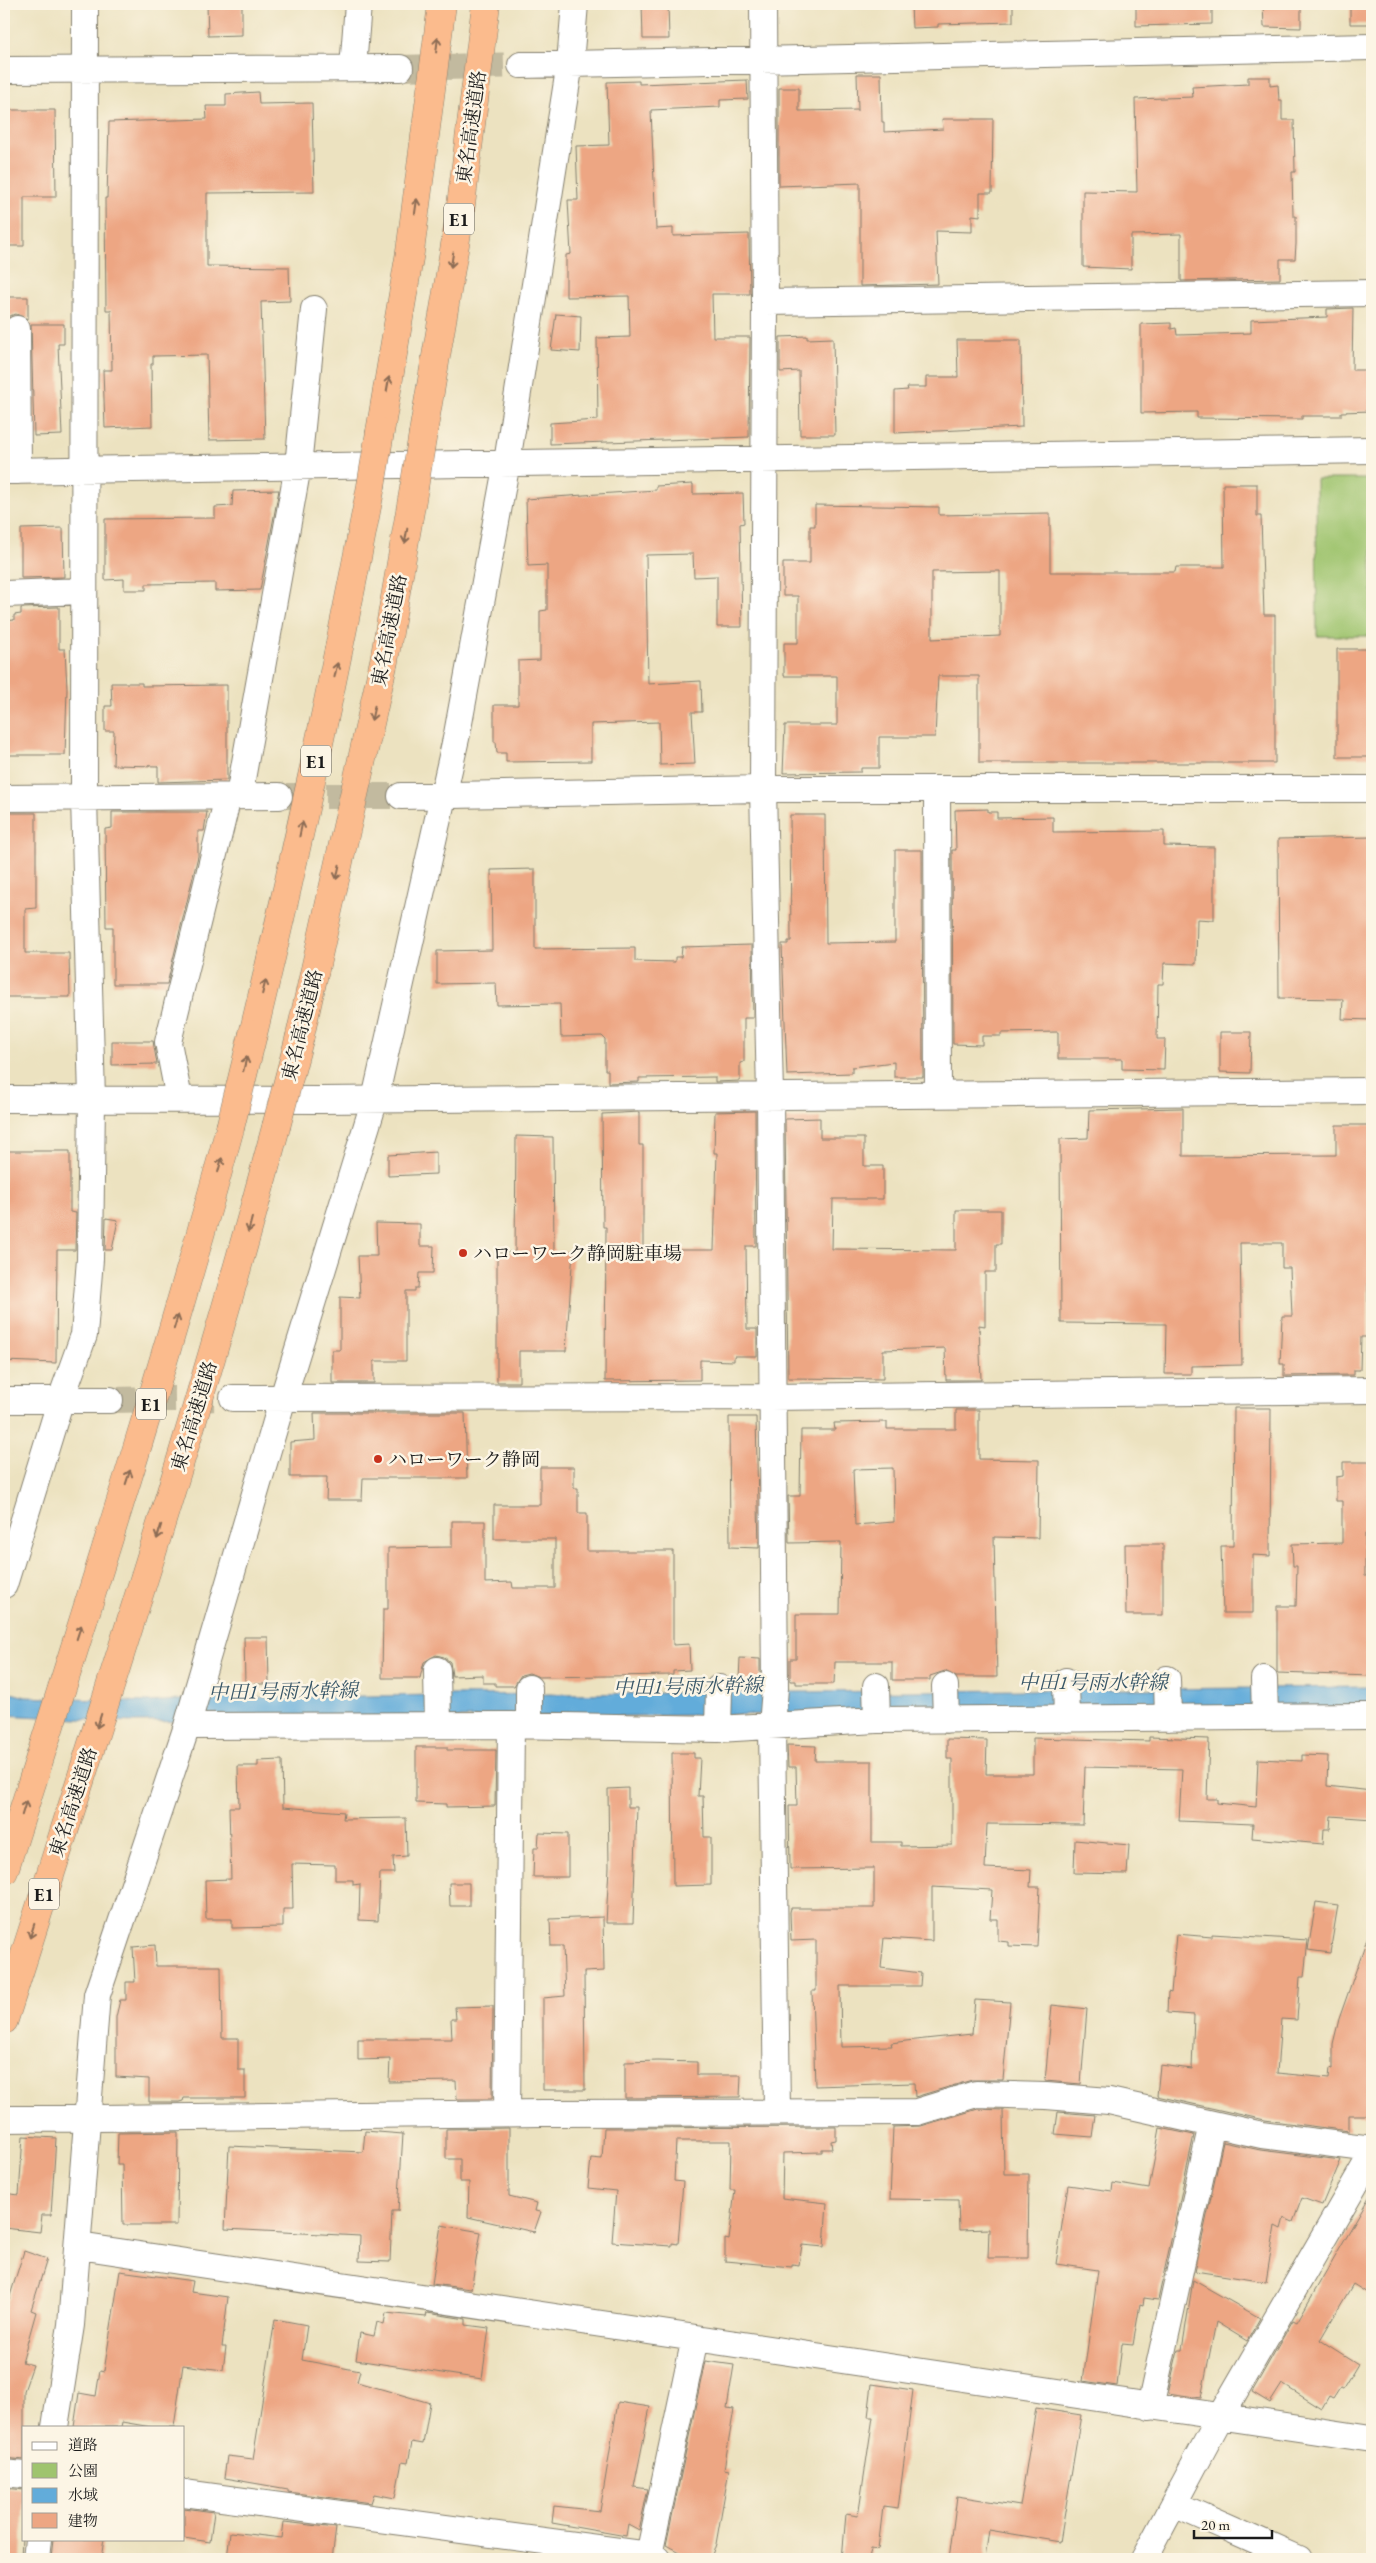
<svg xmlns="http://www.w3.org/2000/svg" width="1376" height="2563" viewBox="0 0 1376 2563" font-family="'EB Garamond','Noto Serif JP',serif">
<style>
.green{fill:#9fc46e;stroke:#5e7045}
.water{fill:#62acda;stroke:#3f647b}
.building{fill:#eda683;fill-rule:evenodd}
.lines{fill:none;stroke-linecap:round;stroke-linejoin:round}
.minor-tunnel{stroke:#c2ba9f;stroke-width:26;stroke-dasharray:26 13;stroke-linecap:butt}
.minor-casing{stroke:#847f6e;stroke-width:28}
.highway-casing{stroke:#847f6e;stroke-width:29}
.minor{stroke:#fff;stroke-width:26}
.highway{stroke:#fbbb8d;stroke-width:28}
.highway-bridge-casing{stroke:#847f6e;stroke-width:29;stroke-linecap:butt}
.highway-bridge{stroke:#fbbb8d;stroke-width:28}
.oneway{stroke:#8c6c54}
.poi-dot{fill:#c8321e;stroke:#fcf5e5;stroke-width:2}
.labels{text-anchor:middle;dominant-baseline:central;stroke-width:5;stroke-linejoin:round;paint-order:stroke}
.shield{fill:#fcf5e5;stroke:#5f5d58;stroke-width:1}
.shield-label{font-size:18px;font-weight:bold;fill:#1c1c1c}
.street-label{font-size:19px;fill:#1c1c1c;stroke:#fcf5e5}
.poi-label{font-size:19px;fill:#1c1c1c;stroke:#fcf5e5;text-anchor:start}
.water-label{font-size:20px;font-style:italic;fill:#385668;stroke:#fcf5e5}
</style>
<rect width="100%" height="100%" fill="#fcf5e5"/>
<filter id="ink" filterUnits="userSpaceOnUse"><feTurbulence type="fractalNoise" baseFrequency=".02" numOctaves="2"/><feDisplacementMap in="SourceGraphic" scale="10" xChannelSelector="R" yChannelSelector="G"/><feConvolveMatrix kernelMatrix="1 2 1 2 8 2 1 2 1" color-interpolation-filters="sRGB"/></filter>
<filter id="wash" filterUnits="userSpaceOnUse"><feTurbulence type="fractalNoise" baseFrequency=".0096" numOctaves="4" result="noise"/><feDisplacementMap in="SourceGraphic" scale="20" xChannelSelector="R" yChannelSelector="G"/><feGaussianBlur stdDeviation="1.12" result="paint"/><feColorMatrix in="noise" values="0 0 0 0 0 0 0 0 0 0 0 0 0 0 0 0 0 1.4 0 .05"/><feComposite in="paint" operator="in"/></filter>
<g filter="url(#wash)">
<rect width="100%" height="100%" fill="#ece2c0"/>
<path class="green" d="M1316,479h56v157h-55z"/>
<path class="water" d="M1372,1687v20l-1239,15 -129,-7v-24l22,6 120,5 67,-4 232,-3z"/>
<g id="blocks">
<path class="building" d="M642,4h26l1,35h-26z
M911,4h102v18l-75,2v3l-26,1z
M1136,4h76v20l-76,2z
M1263,4h38v24l-37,-1z
M1350,4h22v20h-22z
M207,5h35v30l-34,1z
M857,74h24l1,48h2v10l59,-3 -1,-10h51l-1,74h-12v23l-8,-1v17l-36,-1 2,53 -78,2v-103l-81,3v-98h20v23l59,-1z
M1248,77h22v9l8,-1 1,15h3v20h12l1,52h-3l1,44h3v28l-1,15h-15v20l-99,2v-47l-50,1v34l-48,-2v-76l54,1 -2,-93 58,-2 -1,-10 56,-3z
M747,80l1,19 -28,1v7l-69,3 5,119 17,-1v8l76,-2 1,60h-38l1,43h37l-1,100 -199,7v-21l48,-3 -1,-82 33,-1 -1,-41 -63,1v-42l5,-1 -3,-54h10l-2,-54 33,-1 -2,-63 32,-1v3z
M258,92l1,12 53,-1 2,89 -107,1v73l82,1 1,34 -29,1 4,137 -56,1 -2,-85 -54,1v8h-2l1,62 -47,2 -2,-58h9l-1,-60h-5l-1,-112h2l2,-76 98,-3 -1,-13h20v-12z
M4,110h51l1,87h-32v49h-20z
M4,297h24v22l-12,-5 -7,2 -5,6z
M1353,308l-1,62h20v41l-31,1v4h-39v3l-105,-1v-6l-56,1v-89l30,-1v6l5,-1 1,7 74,-2v-13l76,-3v-8z
M556,314l25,2 -1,36 -29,-2z
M31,324h33v20h-6l4,91 -28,1z
M807,336v3l26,-1 2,97h-35l-1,-64 -19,1v-35z
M957,340h64l1,87 -127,6v-42l13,-1 -1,-3h19v-10h32z
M693,484v10l50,-1 1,30 -4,1 2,103h-25v-51l-23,1 -1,-23 -47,1 2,129 53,-3 1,31h-10l3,52 -35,1 -1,-43 -68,2v37l-85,1v-9h-9l-1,-11h-2v-37h24v-44l22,-1v-49l7,-1v-45l-19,1 -2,-67 130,-9v-4z
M1223,484h34v32h4l3,99h11v148h-296v-87h-41l-3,61h-56v31h-18v4l-78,1 2,-48h52v-49h-53v-33h14v-47h-15v-33h27v-37h5v-21l124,2v8l111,-2v59h125l1,-5h48zM1000,571v65l-68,3v-67z
M279,490l-19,100 -45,1v-8l-69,1v6h-22v-11l-19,1v-61l110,-1v-11l17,-1 1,-15z
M63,528l1,49 -43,1v-49z
M59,607v42h6l2,39 -2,67h-61v-134l10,-1v-5l7,-1v-6z
M1337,649h35v108h-35z
M111,683h31v3l85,-1v95l-69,2v-16l-45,-1 1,-34h-9v-25h7z
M988,809v3h9v6l56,-1v15l111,-1v15l50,1v73l-17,-1 -1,45 -32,-1 -1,21h-5l-1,55h8l-1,31 -42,-1v-10h-64v-27l-57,1v3h-19v9l-29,-1 -1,-194h4l-1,-40z
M112,812h95l-3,19h-6v25l-31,128h-54v-57h-7l-1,-98 7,-1z
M4,813h32v95l-11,1v44h44l1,44h-66z
M790,815h35l1,128 69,-1v-92h27l1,227h-29v-15l-42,5v6l-65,2 -5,-131h6v-3h3z
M1372,837v183l-30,-1 1,-20 -64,-1 -1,-159z
M535,869v80l100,-1v13l40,1v-5h6l1,-10 70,-2 1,73h-9v44l-4,1v18l-25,1v-5l-76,1v4l-31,1v-13h-3v-31l-3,-3 -41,1 -1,-33 -63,1 -1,-22 -59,1v-33l55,-1 -1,-80z
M1220,1032h31l-1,41 -30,-1z
M112,1041h41l4,23 -45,1z
M1183,1108v48l153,-1v-30h36v141h-2l-2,20v51h-7l-1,33h-6v5l-70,1v-12h-4l2,-48h10l-2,-48h-8v-25h-42l2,122 -51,1v8h-26l1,-50 -105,-1 -1,-184 28,-1 1,-28z
M755,1111l1,135h-10l1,83h10v27h-23v5l-34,-1v20l-95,1 1,-154h-3l-1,-113 37,-2v33h4v105h71l3,-97h-3l1,-41z
M820,1118v20h44v28h19v33h-50l-1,50 124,1v-40h45v34h-5v28h-11v54l-6,-1 2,55h-35l-1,-32 -62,2v29l-95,-1 -3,-259z
M516,1136l37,1 1,115 19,-1 -7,100h-47v31h-22v-129l18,-1z
M4,1151h66v61l6,1 -1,37h-18l-1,113 -52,-2z
M436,1152v22l-48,2v-21z
M106,1218l12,2 -6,30h-7z
M376,1223l44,1v22h14l-1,27h-14l-1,15h-3v3h-9v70h-32v22h-42v-33h8v-53l20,1 -2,-42h19z
M1234,1408h37l-1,148 -17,-1v58h-30l-2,-67h12z
M956,1410h23v49l60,1 -1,78 -44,-1 3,140h-41l-11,-6 -15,5v4h-38v-18h-57l-1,22h-38v-3h-6v-22h6v-45h44l1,-72 -52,1 -1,-47h12l1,-66h34l-1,-7 53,-1v7h69zM893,1468l1,54 -39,3 -2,-56z
M314,1413h151l2,65h-104l-1,22h-36l1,-23h-37v-35l25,-2z
M729,1417h27l3,131 -29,-1z
M1343,1462h29v72h-7v42h7l-2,25 2,75 -95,-3v-67h19l1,-40h-4l-1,-22 50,-1v-42h-6v-24l7,-1z
M540,1467h34v21h4v25h9v38h86v94l16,-1 1,26 -17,1v4l-134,2 -10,-4 -8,2 -7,11h-19v-3h-12v-8l-31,1 -2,-14 -6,-5 -8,-2 -12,7 -4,16h-38l1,-69h5v-61l64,-1v-26h33v62l27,-1 1,6h42v-49h-61v-34h46z
M1125,1544h38v71h-37z
M244,1637h24l1,47h-24z
M740,1658l20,1v22l-21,-1z
M1149,1737l60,2 -2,60h10v4l39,4 2,-48 44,2v-6l26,1 -1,30 45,5v28l-41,-3 -1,13h-6l-1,15 -71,-6 1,-14 -74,-3 3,-52 -97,-2 -2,58 -96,-1 -2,44 46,2 -1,17h10l-3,60 -28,-1v-4l-11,-1v-22h-8l2,-29 -60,-3v54l-48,-3 -3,30 40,5 -1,13h-80l1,61 51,-1 -1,-3 15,-2 66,-7 3,-34 35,2 -7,78h-31l-57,17 -1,-14 -99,3 -3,-95h4v-51l-25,1 -1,-29 1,-4h83v-40l-84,1 -1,-63h8l-1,-39h-8l-1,-22 29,1 -1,15h57v81h29v4l51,-1v-86h-5v-20l40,1 -1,34h47v-36l116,3z
M416,1747h31v3h49l-1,56 -49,1v-3l-30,-1z
M672,1753h22v5h6l-2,38h5l1,41h7v48l-38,1z
M282,1760l1,47 61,5 -1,7 63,-1 1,38 -14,1 1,16h-14l-2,48 -19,-1 1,-36 -7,1v-5h-18v-15l-43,-1 1,45h-10v18l-51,1v-9h-26l-1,-39 26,-1 -2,-72h10l-1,-41h20v-5z
M628,1788v19h9l-4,116h-27l3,-56 -1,-78z
M539,1833l29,1v43h-35l1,-29h4z
M1075,1840l54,5 -2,29 -53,-1z
M449,1883h20v23h-19z
M1316,1902l22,3 -8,48 -22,-3z
M603,1917l1,54 -20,1 1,118h-42v-92l22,-2 -2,-50h-12l-1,-27z
M1369,1933l3,1v181h-23v16l-84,-11 -108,-24 3,-31 32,4 2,-54 -27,-2 1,-21 3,1 5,-59 36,3v-3l96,6 -4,37h-4l-3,43 -16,-1 -4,54 52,5 1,-10 3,1v-25l6,-25z
M155,1945l1,21h65l1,72h16v32h7v28h-61l-1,3 -4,1h-30v-23l-33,-2v-60l4,-17h6v-18h9l-2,-35z
M1052,2005l35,4 -6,75 -36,-3z
M493,2006l-1,93h-35l-1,-18 -67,1 1,-23 -32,1v-21h94l-1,-20h5l-1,-12z
M658,2061l39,1v13h44l-1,22 -115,1v-36z
M978,2109l25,1 1,64h25l-1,84h-40l1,-29 -30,1 -1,-30 -68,-1 3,-72 28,-1z
M1058,2112l37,3 -3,22 -37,-3z
M836,2127v13l-5,1 1,8h-10v3l-39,1 -1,45 45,5 -3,44 -22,-2 -3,20 -7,-1v3l-67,-6v-22l4,1 6,-50h-5l1,-49h-55l-2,40 9,1 -5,62 -6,-1v3l-60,-4 4,-51 -28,-3 3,-30 11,1 2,-31z
M509,2128v68l28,7 -2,8 6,1 -7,20 -66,-15 1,-35h-9v-23h-14v-30z
M1160,2128l34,7 -36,165 -14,-2 -1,7 -3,-1 -7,41 -11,-1 -5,42 -34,-5 15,-111 -42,-6 12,-79 44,6 1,-8 36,6z
M365,2131l38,3 -5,77h-6l-2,51 -31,-1 1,-25 -135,-7 4,-83 134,6z
M178,2132l-1,93h-54l-1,-61h-5l1,-31z
M23,2136l33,2 -5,77h-9l-2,17 -36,-4v-35l15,2z
M1223,2142l37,8 81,10 -19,45 -20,-7 -9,24 -9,-4 -3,11 -6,-3 -9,56 -71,-11z
M1372,2192v104l-19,-12 -33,56 38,24 -15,25 -3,-1 -7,11 -4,-2 -7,12 -40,-25 -12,19 -18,-11 41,-72 4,2z
M441,2225l40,7 -10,57 -39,-5z
M24,2251l23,8 -16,51 5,2 -14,50 11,3 -9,26v69l-20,-2v-31l4,-22 -4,-1v-89z
M120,2271l73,10 -2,11 37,5 -6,50h4l-3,23 -40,-5 -9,62h-23l-29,-5 -1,5h-47l5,-34 17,3 4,-26 4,1z
M1193,2280l67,38 -13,23 -31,-19 -15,76 -33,-5 10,-43h4z
M386,2313l40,4 1,-4 39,6v6l23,3 -7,51 -126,-19 4,-27 14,3 3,-14 7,2z
M275,2319l32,6 -5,35 58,11 -3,11 73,21 -7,41 -11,-2 -4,21 -6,-1 -7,36 -21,-4 -3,9 -83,-11v-3l-64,-11 3,-22 26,3z
M705,2361l29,4 -7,43 7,1 -10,60 5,1 -13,74 -5,15h-19l-26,-14z
M872,2384l41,6 -15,119 -15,-2 -5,42 -7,-1 -2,11h-27l4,-45 12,2 15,-99h-5z
M618,2402l32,5 -16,80 14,2 -9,41 -11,-6 -2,12 -74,-13 2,-17 46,5z
M1036,2408l45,7 -21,127 -71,-12 -4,29h-36l8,-63 63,10z
M4,2488l20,2 -3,69h-17z
M184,2508l30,4 -4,30 -26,-4z
M284,2522l52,6 -4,31h-105l3,-27 52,6z
M53,2539h51l-3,20h-50z"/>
</g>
</g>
<g filter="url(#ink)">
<use href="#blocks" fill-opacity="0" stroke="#847f6e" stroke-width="1"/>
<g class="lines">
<path class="minor-tunnel" d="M400,68l121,-3
M287,796h114
M110,1400l123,-2"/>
<g class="minor-casing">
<path id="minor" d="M763,4l2,298 -2,487 7,306 5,593 -3,38 5,386
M521,65l851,-18
M353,68l5,-64
M4,70l396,-2
M765,302l607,-9
M17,329l1,142
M4,471l1368,-21
M4,594l79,-3
M937,789l1,305
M239,796l59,-330 16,-157
M401,796l362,-7h609
M4,798l275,-2
M4,1099l316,1 1052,-9
M179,1099l-11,-57 60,-245
M233,1398l538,-1 601,-7
M4,1400h106
M4,1585l57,-186 23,-64 6,-76 2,-160 -8,-301 1,-794
M437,1670l1,55
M1167,1679l1,39
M1264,1679l1,38
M1066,1681l1,38
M876,1686l1,34
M945,1686l1,34
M529,1725v-37
M187,1726l324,-1 207,4 159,-9 495,-4
M718,1729l1,-41
M507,2113l4,-388
M4,2119l539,-6 374,-1 59,-18 70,2 63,5 153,34 110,14
M79,2246l1293,193
M1150,2407l62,-283
M55,2427l16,-102 26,-330 90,-269 96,-328 92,-299 82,-365 50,-272 63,-399 5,-59
M4,2473l20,2
M184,2493l465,62 8,4
M1174,2504l124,55
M649,2555l46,-217
M36,2559l2,-20
M1144,2559l76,-142 152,-263"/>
</g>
<g class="highway-casing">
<path id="highway" d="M380,432l30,-180 32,-248
M423,433l36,-212 27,-217
M253,1034c44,-182 83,-364 118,-548
M300,1036l84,-375 30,-173
M4,1871c78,-247 158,-493 226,-743
M4,2020c94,-297 192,-592 272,-893"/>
</g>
<use href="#minor" class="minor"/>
<use href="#highway" class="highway"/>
<g class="highway-bridge-casing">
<path id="highway-bridge" d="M371,486l9,-54
M414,488l9,-55
M276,1127l24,-91
M230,1128l23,-94"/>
</g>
<use href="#highway-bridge" class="highway-bridge"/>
</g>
<defs><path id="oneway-shaft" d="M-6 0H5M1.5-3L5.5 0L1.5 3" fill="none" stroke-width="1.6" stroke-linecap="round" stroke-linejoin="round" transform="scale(1.25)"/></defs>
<g class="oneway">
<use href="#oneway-shaft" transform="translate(437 45) rotate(-83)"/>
<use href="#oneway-shaft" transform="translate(416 206) rotate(-82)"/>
<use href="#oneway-shaft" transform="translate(452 260) rotate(99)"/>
<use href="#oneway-shaft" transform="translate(388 384) rotate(-80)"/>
<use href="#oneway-shaft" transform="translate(406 536) rotate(100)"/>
<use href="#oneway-shaft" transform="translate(336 670) rotate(-78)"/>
<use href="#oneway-shaft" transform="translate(373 713) rotate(102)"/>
<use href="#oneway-shaft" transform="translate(301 829) rotate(-78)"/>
<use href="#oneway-shaft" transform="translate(338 872) rotate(102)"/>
<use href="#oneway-shaft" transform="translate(264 987) rotate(-76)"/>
<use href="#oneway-shaft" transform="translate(245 1064) rotate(-76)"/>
<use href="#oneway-shaft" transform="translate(220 1165) rotate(-75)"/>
<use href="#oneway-shaft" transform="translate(250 1225) rotate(105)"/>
<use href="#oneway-shaft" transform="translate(176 1322) rotate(-73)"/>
<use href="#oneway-shaft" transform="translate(128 1477) rotate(-72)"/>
<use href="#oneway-shaft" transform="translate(159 1532) rotate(107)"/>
<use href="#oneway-shaft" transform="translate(79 1632) rotate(-72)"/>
<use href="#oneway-shaft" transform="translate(99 1721) rotate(108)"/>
<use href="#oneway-shaft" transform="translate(24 1808) rotate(-73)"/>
<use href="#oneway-shaft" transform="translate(32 1931) rotate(108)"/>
</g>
</g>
<g class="poi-dot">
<circle cx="463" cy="1253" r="5"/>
<circle cx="378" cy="1459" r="5"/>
</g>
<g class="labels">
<g class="shield">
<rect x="444" y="203.5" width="30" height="31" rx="4"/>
<rect x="301" y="745.5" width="30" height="31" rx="4"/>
<rect x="136" y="1388.5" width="30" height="31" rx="4"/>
<rect x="29" y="1878.5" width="30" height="31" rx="4"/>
</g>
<g class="shield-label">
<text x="459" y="219">E1</text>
<text x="316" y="761">E1</text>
<text x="151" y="1404">E1</text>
<text x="44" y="1894">E1</text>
</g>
<g class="street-label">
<text transform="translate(471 127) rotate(-82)">東名高速道路</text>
<text transform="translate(389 630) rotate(-79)">東名高速道路</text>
<text transform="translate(302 1025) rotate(-76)">東名高速道路</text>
<text transform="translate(194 1416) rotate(-73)">東名高速道路</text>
<text transform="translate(73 1802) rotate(-72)">東名高速道路</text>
</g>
<g class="poi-label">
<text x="473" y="1253">ハローワーク静岡駐車場</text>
<text x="388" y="1459">ハローワーク静岡</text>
</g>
<g class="water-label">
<text x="1093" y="1682">中田1号雨水幹線</text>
<text transform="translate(688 1686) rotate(-1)">中田1号雨水幹線</text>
<text transform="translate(283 1691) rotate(-1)">中田1号雨水幹線</text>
</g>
</g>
<rect width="1376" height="2563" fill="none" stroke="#fcf5e5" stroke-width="20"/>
<rect x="22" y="2426" width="162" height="115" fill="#fcf5e5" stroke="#a29e95"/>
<rect x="32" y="2442" width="25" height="8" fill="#ffffff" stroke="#a29e95"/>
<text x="68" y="2450" font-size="15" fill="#1c1c1c">道路</text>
<rect x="32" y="2463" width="25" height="15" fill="#9fc46e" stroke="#a29e95"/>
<text x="68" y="2476" font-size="15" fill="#1c1c1c">公園</text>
<rect x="32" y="2488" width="25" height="15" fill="#62acda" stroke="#a29e95"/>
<text x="68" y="2500" font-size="15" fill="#1c1c1c">水域</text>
<rect x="32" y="2513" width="25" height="15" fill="#eda683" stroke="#a29e95"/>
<text x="68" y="2526" font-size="15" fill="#1c1c1c">建物</text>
<path d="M1194 2530v8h78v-8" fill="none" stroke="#1c1c1c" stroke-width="2.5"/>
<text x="1201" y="2530" font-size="15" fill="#1c1c1c" stroke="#fcf5e5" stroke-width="4" paint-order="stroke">20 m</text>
</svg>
